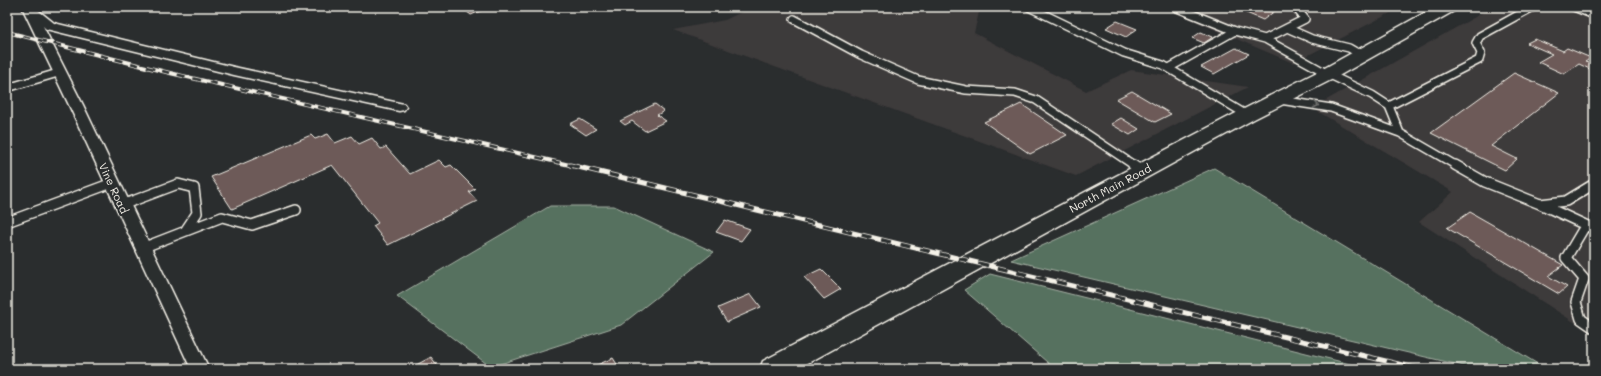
<svg xmlns="http://www.w3.org/2000/svg" width="1601" height="376" viewBox="0 0 1601 376" font-family="Mali,sans-serif">
<style>
.built{fill:#3e3a3b}
.green{fill:#56715f;stroke:#a5b1a4}
.building{fill:#6d5a59;stroke:#f4f1e8}
.lines{fill:none;stroke-linecap:round;stroke-linejoin:round}
.service-far1-casing{stroke:#f4f1e8;stroke-width:10}
.service-casing{stroke:#f4f1e8;stroke-width:12}
.minor-casing{stroke:#f4f1e8;stroke-width:3}
.primary-casing{stroke:#f4f1e8;stroke-width:3}
.service-far1{stroke:#2a2d2e;stroke-width:7}
.service{stroke:#2a2d2e;stroke-width:9}
.minor{fill:#2a2d2e;fill-rule:evenodd}
.primary{fill:#2a2d2e;fill-rule:evenodd}
.rail-far1-casing{stroke:#f4f1e8;stroke-width:4}
.rail-casing{stroke:#f4f1e8;stroke-width:5}
.rail-far1{stroke:#2a2d2e;stroke-width:2.5;stroke-dasharray:8;stroke-linecap:butt}
.rail{stroke:#2a2d2e;stroke-width:3.5;stroke-dasharray:10;stroke-linecap:butt}
.oneway{stroke:#71726f}
.labels{text-anchor:middle;dominant-baseline:central;stroke-width:4;stroke-linejoin:round;paint-order:stroke}
.street-label{font-size:11px;fill:#f4f1e8;stroke:#2a2d2e}
</style>
<rect width="100%" height="100%" fill="#2a2d2e"/>
<filter id="ink" filterUnits="userSpaceOnUse"><feTurbulence type="fractalNoise" baseFrequency=".025" numOctaves="2"/><feDisplacementMap in="SourceGraphic" scale="8" xChannelSelector="R" yChannelSelector="G"/><feConvolveMatrix kernelMatrix="1 2 1 2 8 2 1 2 1" color-interpolation-filters="sRGB"/></filter>
<g filter="url(#ink)">
<path class="built" d="M752,7h222l5,5 -5,21 112,58 45,-21 117,17 -172,89 -403,-146 52,-10z
M1162,7h240l-109,56z
M1493,7h98l3,1v327l-175,-113 34,-30 -141,-84z"/>
<path class="green" d="M1214,168l332,201h-69l-466,-109z
M550,206h64l100,46 -93,73 -130,42 -94,-71z
M990,274l380,95h-315l-91,-79z"/>
<path class="building" d="M461,7h29l-19,8z
M1232,7h48l-17,13z
M1117,21l20,8 -11,8 -20,-9z
M1201,32l12,5 -9,6 -12,-5z
M1535,39l28,12 4,-3 24,10 -6,4 9,3v6l-15,-7 -15,10 -26,-12 14,-8 -25,-11z
M1236,48l13,6 -35,20 -13,-7z
M1514,73l45,20 -68,53 26,13 -12,11 -74,-37z
M1132,91l39,23 -16,8 -39,-23z
M655,104l9,7 -7,4 9,6 -21,10 -13,-10 -7,4 -5,-4z
M1021,104l46,31 -37,19 -46,-32z
M1121,118l18,11 -9,6 -19,-11z
M580,119l16,10 -10,6 -16,-11z
M328,134l7,9 17,-7 7,8 13,-6 9,11 5,-2 24,27 29,-14 7,7 5,-2 24,24 -6,3 8,9 -89,44 -15,-19 5,-3 -46,-58 -100,44 -21,-32 100,-42 4,4z
M1470,212l93,53 -15,11 19,11 -8,7 -112,-66z
M725,220l25,9 -9,12 -25,-9z
M821,269l20,20 -17,10 -20,-22z
M751,294l10,13 -34,15 -9,-14z
M431,357l9,12h-31z
M613,358l7,11h-32z"/>
<g class="lines">
<g class="service-far1-casing">
<path id="service-far1" d="M1029,7l95,46 39,12 84,50
M1175,7l60,24 30,8 63,35 44,21 17,11 11,27 57,33
M1295,7l10,12 -18,9 25,11 37,9 12,7
M1574,7l20,8
M1591,7l3,1
M794,19l67,36 57,25 48,10 49,3 21,7 99,66
M1265,39l22,-11
M1169,68l66,-37
M7,88l51,-15
M1280,100l51,8 69,25
M1389,106l90,-46 2,-7 -5,-10 4,-7 53,-29"/>
</g>
<g class="service-casing">
<path id="service" d="M1133,165l9,6
M1455,165l30,17 55,22 26,-3 28,-17
M1540,204l54,25
M122,205l56,-21 16,4 3,25 -12,18
M7,222l105,-39
M1585,226l-19,32 18,21 -8,23 5,17 13,9
M142,248l80,-31 30,8 44,-15"/>
</g>
<g class="minor-casing">
<path id="minor" d="M22,7h12l20,16 180,44 165,36 5,1 2,3 -2,3 -5,1 -165,-36 -188,-46 -3,-3 40,79 126,264h-18l-122,-264z"/>
</g>
<g class="primary-casing">
<path id="primary" d="M1435,7h22l-3,4 -119,67 -81,41 -457,250h-37l3,-8 477,-250 81,-41z"/>
</g>
<use href="#service-far1" class="service-far1"/>
<use href="#service" class="service"/>
<use href="#minor" class="minor"/>
<use href="#primary" class="primary"/>
<g class="rail-far1-casing">
<path id="rail-far1" d="M7,32l163,41 404,93"/>
</g>
<g class="rail-casing">
<path id="rail" d="M570,165l849,204"/>
</g>
<use href="#rail-far1" class="rail-far1"/>
<use href="#rail" class="rail"/>
</g>
<defs><path id="oneway-chevron" d="M-2-3.5L2.5 0L-2 3.5" fill="none" stroke-width="1.6" stroke-linecap="round" stroke-linejoin="round"/></defs>
<use class="oneway" href="#oneway-chevron" transform="translate(1316 105) rotate(11)"/>
</g>
<g class="labels">
<g class="street-label">
<text transform="translate(114 188) rotate(65)">Vine Road</text>
<text transform="translate(1110 188) rotate(-28)">North Main Road</text>
</g>
</g>
<rect width="1601" height="376" fill="none" stroke="#2a2d2e" stroke-width="24"/>
<rect x="12" y="12" width="1577" height="352" fill="none" stroke="#f4f1e8" stroke-width="1.5" filter="url(#ink)"/>
</svg>
